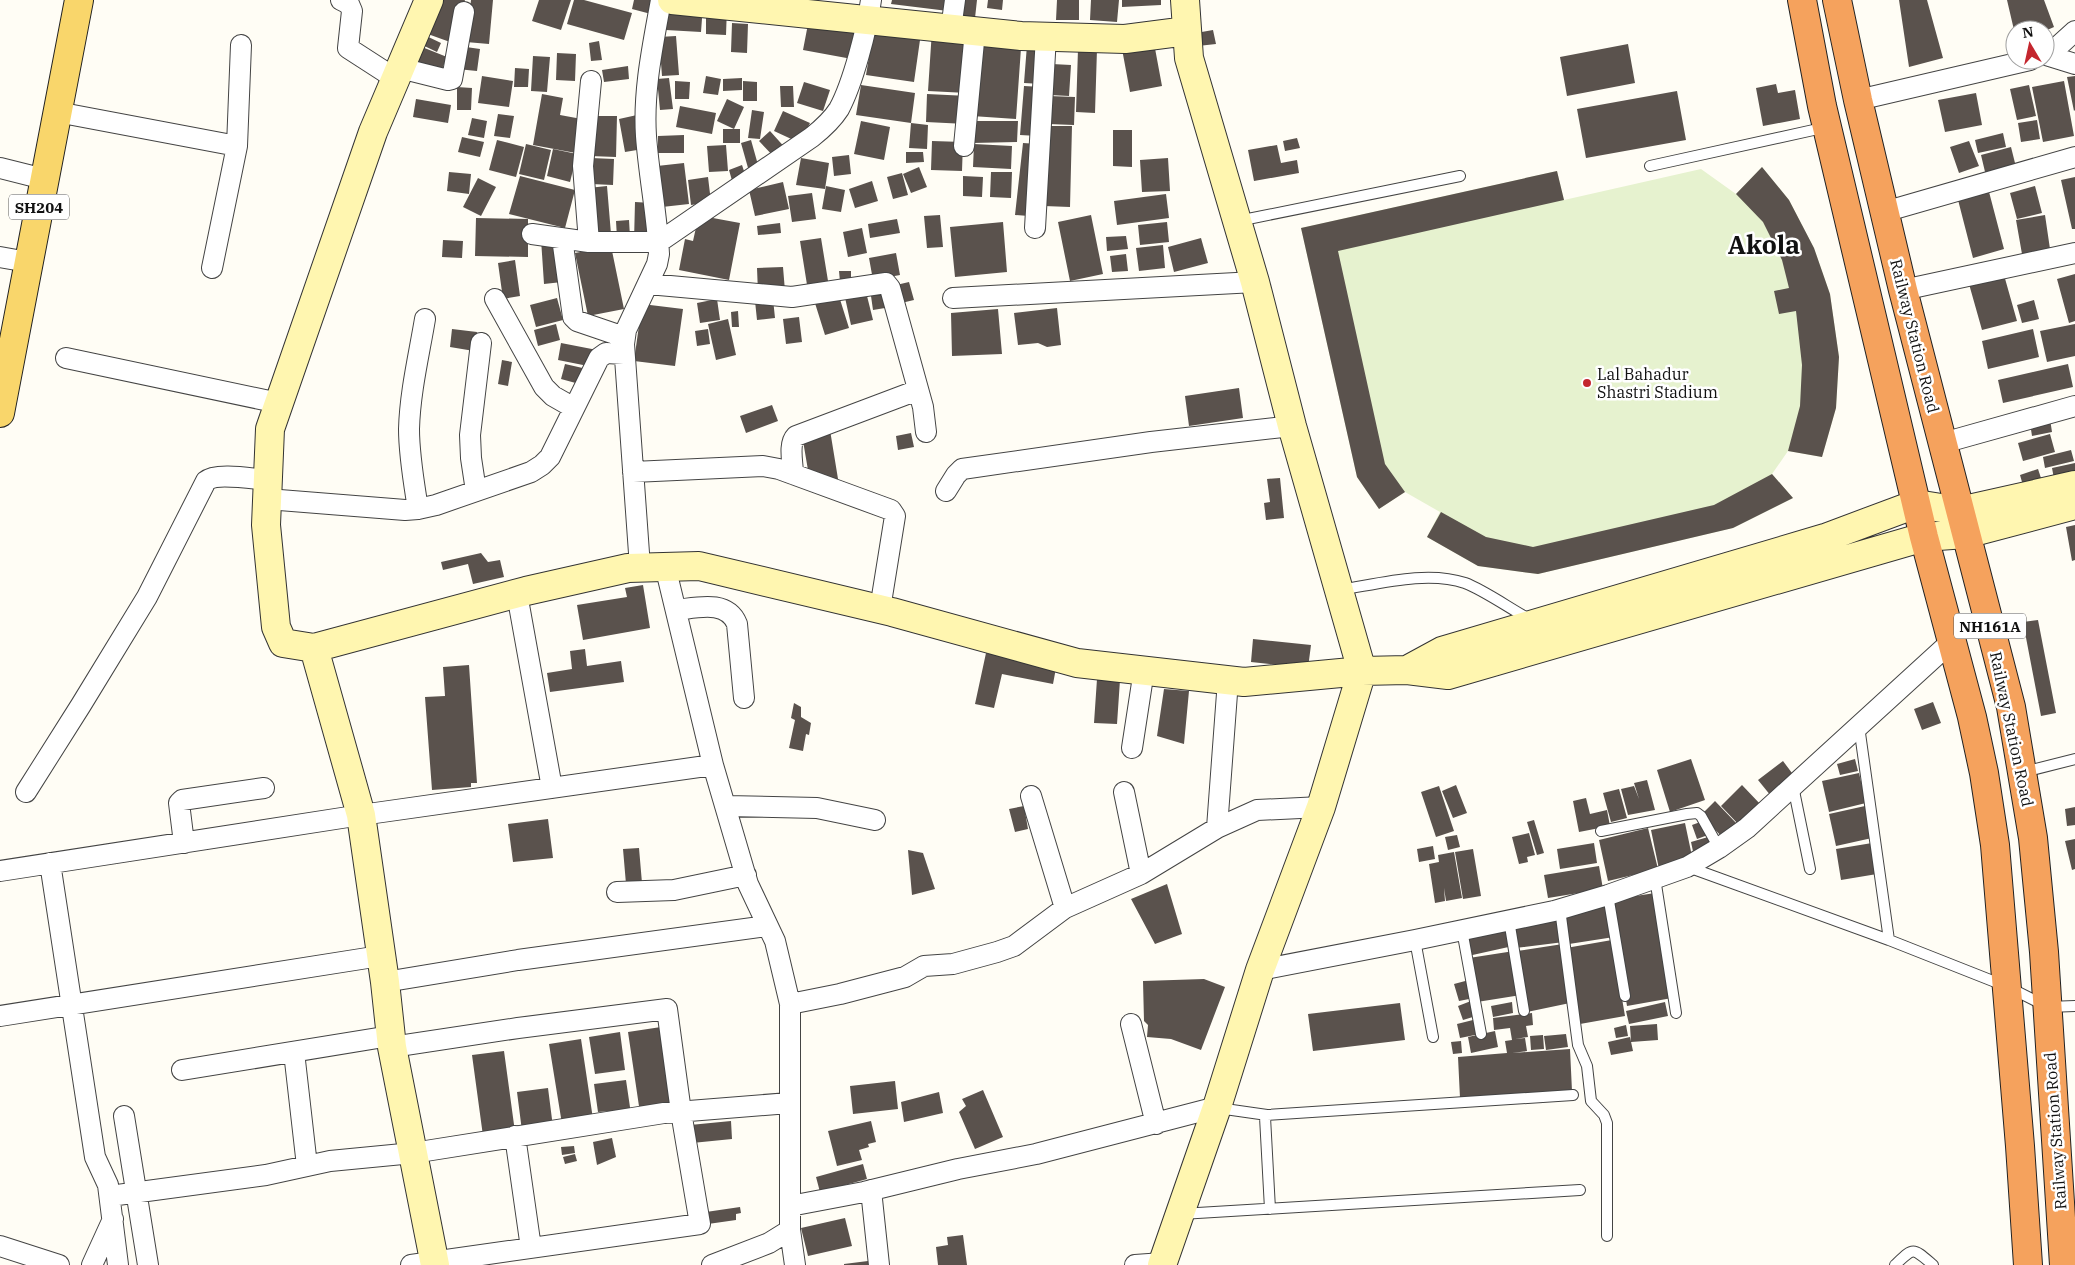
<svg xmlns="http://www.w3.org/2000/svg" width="2075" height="1265" viewBox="0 0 2075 1265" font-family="'IBM Plex Serif',serif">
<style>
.pitch{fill:#e6f2cf}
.building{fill:#5a524d}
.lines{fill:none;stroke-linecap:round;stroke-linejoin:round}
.lane-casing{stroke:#444;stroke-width:12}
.street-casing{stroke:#444;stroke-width:22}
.secondary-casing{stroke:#333;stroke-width:30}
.primary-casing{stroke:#222;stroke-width:30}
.highway-casing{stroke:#222;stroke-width:30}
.lane{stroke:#fff;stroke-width:10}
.street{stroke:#fff;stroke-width:20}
.secondary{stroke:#fff6b0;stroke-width:28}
.primary{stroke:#f9d66b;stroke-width:28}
.highway{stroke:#f5a25d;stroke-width:28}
.poi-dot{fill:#c4262e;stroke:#fff;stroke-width:2}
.labels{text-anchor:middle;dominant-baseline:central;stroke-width:5;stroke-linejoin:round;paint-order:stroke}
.shield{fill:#fff;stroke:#585858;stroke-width:1}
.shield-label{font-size:15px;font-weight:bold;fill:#111}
.street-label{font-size:16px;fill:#111;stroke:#fff}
.poi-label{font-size:16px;fill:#111;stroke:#fff;text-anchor:start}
.town-label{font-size:26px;font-weight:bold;fill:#111;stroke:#fff}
</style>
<rect width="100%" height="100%" fill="#fffdf5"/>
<path class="pitch" d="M1762,167l27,33 25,48 16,46 9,63 -3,51 -14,49 -34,-6 -16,23 21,24 -60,30 -195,46 -60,-8 -51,-29 13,-25 -35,-20 -26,17 -22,-32 -56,-249 256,-57 7,29 137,-31 35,25z"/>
<path class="building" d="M437,0h28l-15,42 -25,-9z
M471,0h22l-4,44 -23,-2z
M539,0h32l-10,30 -29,-9z
M574,0h10l48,13 -8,27 -57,-16z
M634,0h20l-3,14 -19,-5z
M892,0h57l-1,11 -57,-7z
M958,0h19l-2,18 -20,-2z
M988,0h15l-1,10 -15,-2z
M1057,0h22v20h-23z
M1091,0h28l-2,22 -27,-2z
M1122,0h39v5l-39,2z
M1899,0h28l16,58 -34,9z
M2007,0h37l10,27 -9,4 -31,-1z
M668,2l35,3 -2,27 -35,-2z
M706,7h21l-1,28 -20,-1z
M732,23l16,1 -1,29 -16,-1z
M808,24l49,9 -5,26 -49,-9z
M932,30l38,2 -3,61 -39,-2z
M1213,30l3,14 -18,2 -2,-13z
M420,33l21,10 -4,9 -21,-10z
M873,33l47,7 -6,42 -48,-7z
M676,36l3,39 -17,1 -3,-39z
M599,41l3,19 -11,1 -2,-18z
M412,43l35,14 -8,19 -35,-15z
M1154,43l8,43 -32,6 -8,-43z
M1628,44l7,39 -68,13 -7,-39z
M977,45l44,3 -5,71 -44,-3z
M1027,45l18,1 -3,38 -18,-1z
M459,46l21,3 -3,22 -20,-2z
M1078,49h19l-2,64 -19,-1z
M557,53l19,1 -1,27 -19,-1z
M533,56l17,1 -3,35 -16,-1z
M1052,64l19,1 -2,31 -19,-1z
M628,66l1,13 -25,3 -2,-12z
M515,68l14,1 -1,18h-14z
M482,76l31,5 -4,26 -31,-4z
M706,76l15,3 -3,16 -15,-2z
M2075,76v34l-1,1 -7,-34z
M669,78l4,31 -13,1 -3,-31z
M742,78v12l-19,1v-12z
M675,81l15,1 -1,17h-14z
M743,81l14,1v19h-14z
M2064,81l10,55 -31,6 -11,-55z
M804,82l26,8 -7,21 -26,-8z
M1776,84l2,9 17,-3 5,29 -37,7 -7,-38z
M861,85l54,8 -4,30 -55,-8z
M2029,85l7,31 -19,4 -7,-31z
M780,86h13l1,21h-13z
M1024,86l18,1 -4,49 -18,-1z
M457,87l15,1 -1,22h-14z
M1677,91l9,49 -100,18 -9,-49z
M1976,93l6,32 -37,7 -7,-32z
M542,94l21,4 -3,17 27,5 -6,34 -48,-9z
M927,94l41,2 -2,28 -40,-2z
M1049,96l26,1 -1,28 -26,-1z
M416,99l35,6 -3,18 -35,-6z
M727,99l17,8 -10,22 -17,-8z
M680,106l36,7 -4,21 -36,-7z
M752,110l12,2 -4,27 -12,-1z
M783,111l27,12 -10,20 -26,-12z
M498,114l16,2 -4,22 -16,-2z
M637,115l6,34 -18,3 -6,-33z
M592,116h25l-1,41 -26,-1z
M472,118l15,3 -3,17 -16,-3z
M2037,120l3,19 -19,3 -3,-19z
M861,121l29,6 -6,33 -30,-6z
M972,121h46l-1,21 -45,1z
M911,123l17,2 -1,24 -18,-1z
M1046,126h26l-2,81 -26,-1z
M723,129h17v14h-17z
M1113,130h19v37l-19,-1z
M770,131l18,20 -11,9 -18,-19z
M2003,133l3,14 -28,6 -3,-13z
M684,135v18h-26v-17z
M462,137l22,5 -4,15 -22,-5z
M1297,138l3,10 -15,3 -2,-10z
M497,140l27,7 -8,30 -27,-7z
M751,140l9,32 -10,3 -9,-32z
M932,141l31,1 -1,29 -31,-1z
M1969,141l10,25 -20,7 -9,-26z
M1023,143l15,1 -9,72 -14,-1z
M526,144l25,6 -7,30 -25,-6z
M974,144l38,2 -1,23 -38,-2z
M726,145l2,26 -19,1 -2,-26z
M1277,145l4,18 16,-3 2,13 -45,8 -6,-31z
M2011,147l5,20 -30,9 -5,-21z
M553,149l24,5 -7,28 -23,-6z
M906,152h17l1,10 -18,1z
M849,155l2,19 -17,2 -2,-19z
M591,158l23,1 -1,26 -22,-1z
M801,158l28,5 -4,26 -29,-4z
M1168,158l2,33 -28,1 -2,-32z
M684,163l5,41 -27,3 -5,-41z
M742,165l5,15 -14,4 -4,-14z
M919,167l8,20 -16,6 -8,-19z
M1762,167l27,33 25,48 16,46 9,63 -3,51 -14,49 -34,-6 12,-45 2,-41 -6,-54 -17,3 -5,-23 15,-3 -7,-28 -19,-38 -27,-28z
M1557,171l7,29 -226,51 47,213 20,28 -26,17 -22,-32 -56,-249z
M449,172l22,2 -2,20 -22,-3z
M991,172h21l-1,26 -21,-1z
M902,173l6,22 -15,4 -6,-22z
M520,176l55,14 -10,38 -56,-14z
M963,176l20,1 -1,20 -19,-1z
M708,177l3,25 -20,3 -3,-25z
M2075,177v52h-3l-11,-49z
M478,178l18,9 -15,29 -18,-9z
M872,181l6,20 -23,7 -6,-19z
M783,182l6,27 -34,7 -6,-26z
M607,186l4,48 -20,1 -3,-47z
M826,186l19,4 -4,22 -19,-3z
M2035,186l7,27 -25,6 -7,-26z
M1988,188l16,61 -31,9 -16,-62z
M812,193l4,26 -24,3 -4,-26z
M1166,194l3,24 -52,7 -3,-24z
M635,202l17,1 -2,38h-16z
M940,215l3,32 -16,1 -3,-32z
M1091,215l12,59 -33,7 -12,-59z
M2045,215l5,34 -28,5 -6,-34z
M702,216l38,7 -11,57 -50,-10 6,-31 8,2 4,-18z
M476,218l52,1v38l-53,-1z
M897,219l3,14 -30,5 -2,-14z
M629,220l1,17 -13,1 -1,-17z
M1003,222l4,50 -52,5 -5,-50z
M1167,222l2,20 -29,3 -2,-20z
M780,223l1,10 -23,2 -1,-9z
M862,228l5,25 -19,4 -5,-25z
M1126,236l2,13 -21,2 -1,-14z
M559,238l3,44 -18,2 -3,-45z
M821,238l8,49 -21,4 -8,-50z
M1201,238l7,25 -34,9 -6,-25z
M443,240l20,1 -1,17 -20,-1z
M1163,245l2,23 -26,3 -3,-23z
M611,246l13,63 -36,7 -13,-63z
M896,253l4,22 -27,5 -4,-22z
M1126,254l2,17 -16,1 -2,-16z
M515,260l5,36 -17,3 -5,-36z
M783,267l2,24 -27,2 -1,-25z
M839,271h12v10l-11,1z
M2075,274v47l-6,2 -12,-44z
M2004,275l13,46 -35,9 -13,-46z
M909,282l5,18 -17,4 -5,-18z
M887,286l4,21 -18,3 -3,-21z
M865,288l8,32 -22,5 -7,-32z
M838,293l11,35 -24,7 -11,-35z
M557,298l6,22 -27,7 -6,-22z
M717,299l3,21 -20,3 -3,-20z
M773,299l2,19 -18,2 -2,-19z
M2034,300l5,19 -17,4 -5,-18z
M642,304l41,5 -8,57 -41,-5z
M1057,308l4,37 -14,2 -9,-4 -20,2 -4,-32z
M998,309l4,45 -50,2 -1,-43z
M738,311l1,16h-7l-1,-15z
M799,317l3,25 -16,2 -3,-25z
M728,319l8,36 -20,5 -8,-36z
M556,324l4,16 -22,6 -4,-16z
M2075,324v32l-28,6 -7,-31z
M452,329l25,3 -3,19 -24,-4z
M708,329l2,15 -13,2 -2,-15z
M2033,329l6,28 -51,12 -6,-28z
M561,343l36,7 -4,17 -35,-7z
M502,360l10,2 -4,24 -10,-2z
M565,364l22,5 -4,16 -22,-6z
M2068,364l5,23 -70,16 -5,-23z
M1239,388l4,30 -54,8 -4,-30z
M772,405l6,16 -32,12 -6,-17z
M2050,419l2,13 -20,4 -2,-13z
M830,430l9,55 -30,-9 -7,-41z
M911,433l3,14 -16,3 -2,-14z
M2050,434l5,18 -32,9 -5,-18z
M2071,450l3,11 -29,7 -2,-11z
M2075,463v16l-20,5 -3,-16z
M2038,469l5,15 -19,5 -4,-14z
M1772,474l21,24 -60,30 -195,46 -60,-8 -51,-29 14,-25 45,25 47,10 181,-42z
M1280,478l4,40 -18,2 -2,-17 6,-1 -3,-23z
M2075,525v35l-3,1 -6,-34z
M481,553l7,9 12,-2 4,17 -31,7 -5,-20 -25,6 -2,-8z
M643,585l7,43 -67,12 -6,-35 50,-8 -2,-9z
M2038,620l18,93 -15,3 -18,-94z
M1253,639l58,6 -3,23 -57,-6z
M585,649l2,17 34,-5 3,21 -74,10 -3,-19 25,-4 -2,-18z
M986,653l70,15 -3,16 -51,-10 -8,34 -19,-4z
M469,665l8,118h-6v4l-39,3 -7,-93 20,-1 -2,-29z
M1097,679l23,1 -3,44 -23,-1z
M1164,689l25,2 -5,53 -27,-8z
M1933,702l8,21 -19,7 -8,-21z
M794,703l7,4v10l10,6 -2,12 -3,-1 -3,17 -14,-3 6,-28 -4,-2z
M1691,759l14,41 -35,12 -13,-42z
M1855,759l3,12 -18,4 -3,-11z
M1783,761l12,16 -24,19 -13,-16z
M1859,773l7,30 -37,9 -7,-31z
M1647,780l8,30 -27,5 -7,-26 13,-3 5,13 -5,-16z
M1456,785l11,28 -14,5 -11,-27z
M1742,785l20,21 -22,20 -19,-20z
M1439,786l15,45 -18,6 -15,-45z
M1619,789l8,29 -16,4 -8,-29z
M1586,798l4,16 17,-4 3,16 -31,6 -6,-31z
M1715,801l23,24 -14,14 -23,-24z
M1024,806l4,23 -13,3 -6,-23z
M1865,806l7,32 -36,8 -7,-32z
M2075,807v18l-8,1 -2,-17z
M548,819l5,39 -40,4 -5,-38z
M1534,820l10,33 -7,2 -10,-33z
M1703,821l5,14 -11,4 -5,-14z
M1685,823l8,38 -34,8 -8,-39z
M1648,828l10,41 -50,12 -9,-41z
M1529,833l6,22 -8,2 1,5 -9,2 -7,-27z
M1457,835l3,12 -12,3 -3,-13z
M1708,837l3,14 -17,5 -3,-14z
M2075,839v30l-3,1 -7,-29z
M1594,843l3,20 -37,6 -3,-20z
M1872,843l5,31 -36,6 -5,-31z
M1433,846l2,13 -16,3 -2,-13z
M639,848l3,35 -16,1 -3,-35z
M1473,849l8,47 -18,3 -8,-47z
M908,850l15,3 12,36 -23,6z
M1454,852l8,46 -16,3 -2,-13 1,13 -10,2 -6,-39 10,-2 -1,-7z
M1599,866l4,23 -55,9 -4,-23z
M1167,884l15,50 -27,10 -24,-45z
M1655,893l17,105 -45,8 -17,-106z
M1607,902l7,35 -45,7 -5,-34z
M1560,914l4,28 -49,6 -4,-27z
M1509,927l4,19 -45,10 -4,-19z
M1612,940l13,76 -45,8 -14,-76z
M1563,944l7,59 -43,9 -10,-61z
M1514,951l7,44 -44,7 -8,-44z
M1204,979l21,8 -24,63 -30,-11 -24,-2 1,-12 -4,-4 -1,-40z
M1469,980l5,18 -15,3 -5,-17z
M1471,1001l5,15 -13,4 -5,-14z
M1512,1002l1,11 -20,4 -2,-11z
M1665,1002l3,14 -39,8 -3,-13z
M1400,1003l5,37 -92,11 -5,-37z
M1532,1013l1,12 -7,1 2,11 -13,2 10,-1 2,13 -15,2 58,-4 2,42 -112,7 -2,-41 49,-4 -2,-12 7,-1 -2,-12 -16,2 -1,-12z
M1477,1019l3,15 -20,4 -3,-14z
M1657,1024l1,16 -27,2 -1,-16z
M1626,1025l2,11 -12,2 -2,-10z
M661,1027l12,80 -33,6 -12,-81z
M1495,1031l3,16 -27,6 -3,-16z
M620,1032l5,38 -30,4 -6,-37z
M1566,1034l2,13 -22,3 -2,-14z
M1543,1035l1,14 -13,1 -1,-14z
M1630,1037l3,14 -22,4 -3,-13z
M581,1039l12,80 -31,5 -13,-80z
M1461,1041l1,12 -9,1 -2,-12z
M504,1051l11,81 -32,4 -11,-81z
M626,1080l5,34 -19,3 -2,-6 -12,1 -4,-28z
M895,1081l3,28 -45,5 -3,-28z
M548,1088l5,39 -31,4 -5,-39z
M983,1090l20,47 -28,12 -16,-37 7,-6 -4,-7z
M939,1092l4,21 -39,9 -3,-20z
M731,1121l1,18 -40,4 -2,-18z
M871,1121l5,21 -8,2 1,3 -10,3 3,10 -25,6 -9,-35z
M612,1138l4,19 -19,8 -4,-23z
M574,1146l1,7 -13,2 -1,-8z
M575,1154l2,7 -12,3 -2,-7z
M863,1164l4,15 -47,13 -4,-15z
M740,1207l1,6 -5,1v6l-28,4 -2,-12z
M845,1218l7,28 -44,10 -7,-28z
M963,1235l4,30h-29l-2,-18 12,-2 -1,-8z
M868,1261l1,4h-25v-1z"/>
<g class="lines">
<g class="lane-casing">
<path id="lane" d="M1650,166l177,-39
M1238,221l222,-45
M1340,590c38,-6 87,-20 125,-7 19,7 47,27 66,37
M1859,726l30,214
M2024,772l51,-13
M1793,786l17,83
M1601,831l86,-17 10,-1 4,3 18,32
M1688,867l201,73 119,47 40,20 27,-1
M1655,878l21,135
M1608,895l17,101
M1560,909l18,136 9,21 4,35 13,14 3,8v113
M1509,920l15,91
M1462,930l19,104
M1415,940l18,97
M1218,1108l49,7
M1270,1209l-5,-92 2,-2 306,-20
M1181,1214l399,-24
M1895,1265c19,-18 17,-18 38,0"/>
</g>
<g class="street-casing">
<path id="street" d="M341,0l8,4 3,7 -4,37 48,31
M951,29l4,-29
M2045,55l9,-5 21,-19
M2046,55l29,9
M400,68l48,12 4,-1 12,-67
M1858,100l172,-40
M57,112l180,34
M964,146l11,-115
M0,168l44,11
M1884,212l191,-55
M1035,228l11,-192
M532,234l57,8h70l153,-105c10,-8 20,-17 27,-28 14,-26 28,-80 32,-109
M562,238l11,79 4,4 47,16
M589,242l-6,-76 8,-85
M0,257l28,5
M212,268l25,-122 4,-101
M648,284l144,13 94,-14 4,5 33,119 3,25
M1903,290l172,-37
M953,298l302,-16
M495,299l49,88 9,9 21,12
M66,358l213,45
M1943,443l132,-37
M633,472l130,-6 16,3 112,41 4,6 -15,93
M793,474c0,-11 -5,-30 3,-38l122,-46
M476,491l-5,-33 -1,-23 11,-92
M946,491l10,-16 6,-6 189,-27 141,-16
M267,499l138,11 13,-1 18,-4 95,-33 11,-7 8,-8 49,-99 7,-5 18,1
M418,509c-4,-26 -9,-53 -9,-80 1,-37 10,-74 16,-110
M665,566l48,199
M640,567l-16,-223 2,-14 31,-66 2,-10c-2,-39 -10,-78 -13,-118 -3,-46 7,-91 15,-136
M517,594l35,194
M676,610c20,-2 51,-11 61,14l7,74
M1132,748l12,-78
M26,792l55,-87 66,-108 59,-116c10,-9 48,-2 62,-1
M1124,792l17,82
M1031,796l34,112
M726,806l91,2 58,12
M1217,828l11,-148
M184,843l-5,-40 3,-3 82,-12
M50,863l45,294 13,28 10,80
M0,871l361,-56 352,-50 35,119 27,57 15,63v226l5,35
M617,892l57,-2 72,-15
M1260,970l155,-30 139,-29 54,-16 79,-28 32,-19 28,-20 205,-187
M385,982l133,-22 249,-34
M790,1004l50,-10 65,-17 19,-11 29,-2 44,-12 17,-6 51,-38 76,-34 76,-46 40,-18 64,-3
M0,1016l380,-60
M1131,1024l25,100
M392,1047l126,-19 149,-19 14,103 19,112 -289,41
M294,1052l13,114
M182,1070l208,-34
M124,1116l24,149
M515,1136l16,112
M871,1190l8,75
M110,1196l156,-21 64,-14 83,-8 251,-40 125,-10
M790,1206l74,-14 94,-23 78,-15 181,-47
M0,1246l59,19
M92,1265l21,-46
M712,1265l57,-22 21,-13
M1135,1265l28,-2"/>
</g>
<g class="secondary-casing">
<path id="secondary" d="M429,0l-56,132 -103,297 -4,96 10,102 7,16 31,5 212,-57 102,-23 71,-2 193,46 185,51 167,19 118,-11 -70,-245 -37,-144 -66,-224 -4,-58
M672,0l349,36 104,3 62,-8
M314,648l47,167 24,167 7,65 43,218
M1407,670l35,-19 383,-113 91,-34 44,7 115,-26
M1162,1265l55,-158 43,-137 61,-163 41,-136 45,-1 41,5 476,-138 42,-3 109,-29"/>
</g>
<g class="primary-casing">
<path id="primary" d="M0,413l79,-413"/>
</g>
<g class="highway-casing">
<path id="highway" d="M1802,0l20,106 102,431 48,180 12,56 11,72 25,301 8,119
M1837,0l21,100 45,190 108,417 22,131 11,114 20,313"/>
</g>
<use href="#lane" class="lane"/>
<use href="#street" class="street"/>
<use href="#secondary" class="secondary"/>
<use href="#primary" class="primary"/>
<use href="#highway" class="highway"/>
</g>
<circle class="poi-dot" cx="1587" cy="383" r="5"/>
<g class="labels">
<g class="shield">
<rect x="9" y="194.5" width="60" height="25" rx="4"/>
<rect x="1954" y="613.5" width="72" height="25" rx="4"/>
</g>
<g class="shield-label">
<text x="39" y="207">SH204</text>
<text x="1990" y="626">NH161A</text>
</g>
<g class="street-label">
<text transform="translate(1915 336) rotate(76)">Railway Station Road</text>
<text transform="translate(2012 729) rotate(78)">Railway Station Road</text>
<text transform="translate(2055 1131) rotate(-94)">Railway Station Road</text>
</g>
<g class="poi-label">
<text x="1597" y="374">Lal Bahadur<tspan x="1597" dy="18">Shastri Stadium</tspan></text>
</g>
<g class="town-label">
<text x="1764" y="244">Akola</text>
</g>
</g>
<g transform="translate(2030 45) rotate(351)"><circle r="24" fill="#ffffff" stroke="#a0a0a0"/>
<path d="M0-4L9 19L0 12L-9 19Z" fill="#c4262e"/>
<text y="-8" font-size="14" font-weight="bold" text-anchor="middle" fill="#111111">N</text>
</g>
</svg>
